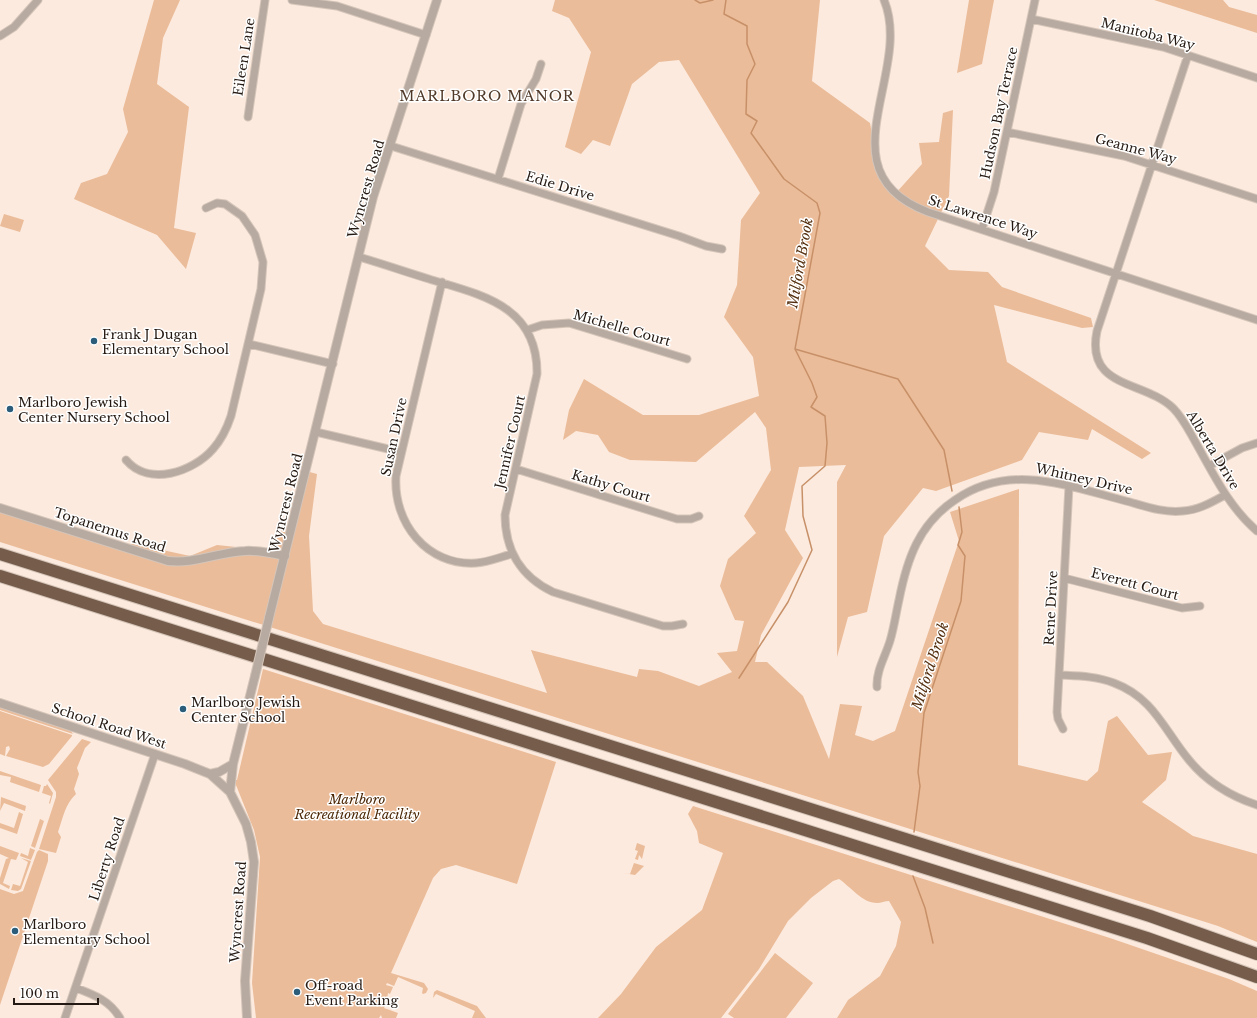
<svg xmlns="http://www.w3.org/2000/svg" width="1257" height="1018" viewBox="0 0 1257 1018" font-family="'Libre Baskerville',serif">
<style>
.green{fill:#ebbc99}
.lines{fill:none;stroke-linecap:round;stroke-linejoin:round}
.stream{stroke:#c79068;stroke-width:1.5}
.minor-casing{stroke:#d5c5b9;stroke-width:9}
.tertiary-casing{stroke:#d5c5b9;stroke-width:10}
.motorway-casing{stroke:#d5c5b9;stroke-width:14}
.minor{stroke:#b7aaa1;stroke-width:7}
.tertiary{stroke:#b7aaa1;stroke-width:8}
.motorway{stroke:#765d4b;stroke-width:12}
.tertiary-bridge-casing{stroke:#d5c5b9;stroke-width:10;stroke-linecap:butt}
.tertiary-bridge{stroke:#b7aaa1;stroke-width:8}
.poi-dot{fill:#2b5d7a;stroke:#fff;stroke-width:1.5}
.labels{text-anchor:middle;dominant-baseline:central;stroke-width:3;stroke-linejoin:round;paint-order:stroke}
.street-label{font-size:13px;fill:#251a13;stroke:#fff}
.poi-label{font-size:13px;fill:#251a13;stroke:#fff;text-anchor:start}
.park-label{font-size:13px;font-style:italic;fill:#4b2705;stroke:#fff}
.neighbourhood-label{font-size:14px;letter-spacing:1px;fill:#503928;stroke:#fff}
.water-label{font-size:14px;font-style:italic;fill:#563111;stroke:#fff}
</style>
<rect width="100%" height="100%" fill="#fceade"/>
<path class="green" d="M154,0h26l-17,38 -6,46 32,23 -15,121 22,5 -10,36 -29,-34 -83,-36 7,-16 26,-9 21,-42 -5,-23z
M555,0h265l-8,81 58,42 9,50 16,21 27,-30 -3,-21 20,-1 4,-29 10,-3 -4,86 -24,50 24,24 39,2 14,15 89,31 2,9 -11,1 -88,-23 13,57 144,91 -9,6 -50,-30 -4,11 -49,-8 -17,28 -86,31 -13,-3 -39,48 -17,76 -19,5 -11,40v-175l9,-17 -47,2 -14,63 18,28 -42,77 -6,27h12l36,34 26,63 11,-55 22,2 -7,29 18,6 22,-10 64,-190 -9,-29 69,-23 -1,276 69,16 11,-10 10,-50 9,-5 31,39 24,-3 -6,28 -24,22 51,34 64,18v88l-39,-16 -1218,-384v-30l108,33 27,-1 55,12 27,-11 50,5 29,-39 10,-40 11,3 -8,62 4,75 10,13 224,69 -16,-43 106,27 2,-8 19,2 41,15 33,-14 -15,-19 20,-2 7,-30 -9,-1 -15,-34 8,-27 28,-26 -12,-17 27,-46 -5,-42 -11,-16 -59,50 -66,-2 -21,-8 -11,-17 -22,-4 -13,9 6,-30 15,-31 59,36h56l60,-19 -6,-39 -29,-40 13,-32 4,-65 19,-27 -81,-133 -20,2 -27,22 -22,62 -17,-6 -12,14 -16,-7 26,-95 -22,-34 -17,-7z
M969,0h25l-12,64 -25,9z
M1154,0h69l6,7 28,8v18z
M4,214l20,6 -4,12 -20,-6z
M263,669l293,93 -39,122 -61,-19 -15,4 -8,9 -42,95 33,10 4,6 -2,4 -3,1 -1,-1 1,-5 -25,-11 -4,9 -7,-3 -1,2 7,2 -3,7 -2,-1 -1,7 -7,-1 7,2 -3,7 14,5 -2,5h-14l-1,-3 -2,3h-123l-4,-35 8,-126 -6,-27 -20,-50h3z
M0,707l71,24 2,3 -73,-24z
M0,711l72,24v1l-23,28 -6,3 -37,-11 4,-7 -1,-3 -3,1 -1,9 -5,-2z
M82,739l9,3 -6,6 -8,20 2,6 -5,15 2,5c-11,10 -13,24 -18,38l3,5 -5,16 -17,-4 17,-52v-5l-8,-12z
M0,771l41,14 -2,7 -29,-10 1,-5 -11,-2z
M47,784l6,9 -3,11 -1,-1 2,-7 -9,-3 2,-7h2z
M1,797l25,9 -1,5 -21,-8 -4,8z
M693,806l417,132 119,41 28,12v27h-420l11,-18 32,-24 16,-30 5,-24 -12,-21c-4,0 -8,2 -12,2 -15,0 -26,-16 -38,-24l-6,2 -22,17 -23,23 -29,48 -38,49h-123l23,-24 35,-47 46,-37 21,-57 -24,-10 -2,-12 -9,-17z
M19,812l4,2 -6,20 -17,-6v-5l14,5z
M40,819l4,2 -9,27 -4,-2z
M637,843l8,3 -3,13 -3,-4 -1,5 -3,-1 3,-8 -3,-1z
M0,846l19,7 -3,7 -5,-1 -8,24 7,3 -1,3 -9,-5v-6l6,-19 3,-1 -9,-4z
M30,848l5,2 -4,10 -11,-4 1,-3 7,3z
M39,850l9,4v7l-48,144v-116l14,5 9,-3 14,-39z
M21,858l10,3 -10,28 -3,2 -7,-1 2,-6 7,2 8,-24z
M634,863l10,3 -9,9 -12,-2 7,1z
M775,953l38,30 -27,35h-52l-6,-4z
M437,990l40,16 9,12h-14l3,-7 -39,-17 -3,4 1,-6z"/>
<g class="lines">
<path class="stream" d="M695,0l5,3 13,-3
M726,0l-2,14 23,12v18l8,20 -8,16 -1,34 11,7 -6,12 33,46 33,24 3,10 -25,136 103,30 46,71 8,41
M739,678l49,-76 24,-52 -9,-34 -1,-30 23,-20 2,-23 -2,-27 -14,-9 6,-10 -5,-14 -17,-34
M914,832l6,-46 -2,-14 6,-59 37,-112 4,-45 -7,-11 4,-13 -3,-25
M913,876l12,32 8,35"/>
<g class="minor-casing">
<path id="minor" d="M292,0l45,6 89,29
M884,0c30,72 -63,172 44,212l329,108
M1031,19l132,28 94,31
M0,36l14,-9 24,-27
M1188,55l-91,276c-12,58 47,49 76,77 10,10 16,23 23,35 18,32 33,64 61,88
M248,117l17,-117
M1007,132l117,24 133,43
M391,146l288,90 27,10 16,3
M498,179l23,-75 15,-25 5,-15
M982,229l12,-37 41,-192
M359,257c24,7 47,15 70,22 53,16 109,27 108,95l-32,141c0,35 16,62 48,77l110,34h9l11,-2
M442,282l-46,194c-3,47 31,90 80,87 13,-1 24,-6 36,-9
M527,330l15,-5 27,-2 118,36
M249,344l84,20
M316,432l85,20
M126,460c23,27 67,12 87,-11 9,-10 14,-21 18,-33l30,-127 2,-27 -8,-27 -13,-19 -17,-12 -8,-1 -11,5
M1209,466l33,-18 15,-5
M516,469l161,50h14l8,-3
M1064,578l118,30 18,-2
M1059,675c19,1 37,1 55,8 40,15 50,47 75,77 18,22 41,36 68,45
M877,687c-1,-16 8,-30 13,-46 4,-13 6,-28 9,-41 8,-41 20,-76 56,-100 56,-39 115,-13 175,2 17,5 34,11 53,9 16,-1 29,-9 42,-16
M1063,729l-5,-10 -1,-7 12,-226
M76,988c19,7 34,13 44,30
M65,1018l90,-264"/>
</g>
<g class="tertiary-casing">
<path id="tertiary" d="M0,508l168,53c27,3 51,-9 77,-10 13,-1 26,2 40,5
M269,618l104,-421 64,-197
M0,703l185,61 25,10 20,18
M210,774l9,-2 14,-8
M247,1018l-2,-37 9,-119 -3,-20 -5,-18 -16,-32 3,-28 22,-88"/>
</g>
<g class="motorway-casing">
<path id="motorway" d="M0,554l1150,362 107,38
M0,576l1147,362 110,39"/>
</g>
<use href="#minor" class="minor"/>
<use href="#tertiary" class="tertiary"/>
<use href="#motorway" class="motorway"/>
<g class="tertiary-bridge-casing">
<path id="tertiary-bridge" d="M255,676l14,-58"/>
</g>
<use href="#tertiary-bridge" class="tertiary-bridge"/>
</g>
<g class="poi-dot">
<circle cx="94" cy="341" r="4"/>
<circle cx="10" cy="409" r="4"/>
<circle cx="183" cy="709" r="4"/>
<circle cx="15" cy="931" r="4"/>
<circle cx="297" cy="992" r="4"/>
</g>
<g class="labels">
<g class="street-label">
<text transform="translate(1148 34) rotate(14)">Manitoba Way</text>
<text transform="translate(244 57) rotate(-81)">Eileen Lane</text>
<text transform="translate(999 113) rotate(-78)">Hudson Bay Terrace</text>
<text transform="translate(1136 149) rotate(15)">Geanne Way</text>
<text transform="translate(560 186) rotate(17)">Edie Drive</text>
<text transform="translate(366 189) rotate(-74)">Wyncrest Road</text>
<text transform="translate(983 217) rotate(18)">St Lawrence Way</text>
<text transform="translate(622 328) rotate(16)">Michelle Court</text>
<text transform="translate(394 437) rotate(-78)">Susan Drive</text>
<text transform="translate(510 442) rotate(-77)">Jennifer Court</text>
<text transform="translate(1213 450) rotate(59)">Alberta Drive</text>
<text transform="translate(1084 479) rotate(13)">Whitney Drive</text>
<text transform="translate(611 486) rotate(17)">Kathy Court</text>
<text transform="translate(286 503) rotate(-76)">Wyncrest Road</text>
<text transform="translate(110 530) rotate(18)">Topanemus Road</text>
<text transform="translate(1135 584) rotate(15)">Everett Court</text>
<text transform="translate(1051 608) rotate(-87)">Rene Drive</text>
<text transform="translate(109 726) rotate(18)">School Road West</text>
<text transform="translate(107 859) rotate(-72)">Liberty Road</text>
<text transform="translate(238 912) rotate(-86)">Wyncrest Road</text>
</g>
<g class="poi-label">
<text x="102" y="334">Frank J Dugan<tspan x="102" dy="15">Elementary School</tspan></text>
<text x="18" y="402">Marlboro Jewish<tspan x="18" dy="15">Center Nursery School</tspan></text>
<text x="191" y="702">Marlboro Jewish<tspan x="191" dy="15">Center School</tspan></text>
<text x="23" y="924">Marlboro<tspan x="23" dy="15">Elementary School</tspan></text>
<text x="305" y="985">Off-road<tspan x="305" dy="15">Event Parking</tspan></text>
</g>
<g class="park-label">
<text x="357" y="799">Marlboro<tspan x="357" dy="15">Recreational Facility</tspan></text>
</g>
<g class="neighbourhood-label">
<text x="487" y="96">MARLBORO MANOR</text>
</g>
<g class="water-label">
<text transform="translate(800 263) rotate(-80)">Milford Brook</text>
<text transform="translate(930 666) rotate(-72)">Milford Brook</text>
</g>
</g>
<path d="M14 998v6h84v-6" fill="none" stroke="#251a13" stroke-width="2"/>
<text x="20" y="998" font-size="12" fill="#251a13" stroke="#ffffff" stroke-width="3" paint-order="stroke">100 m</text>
</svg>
